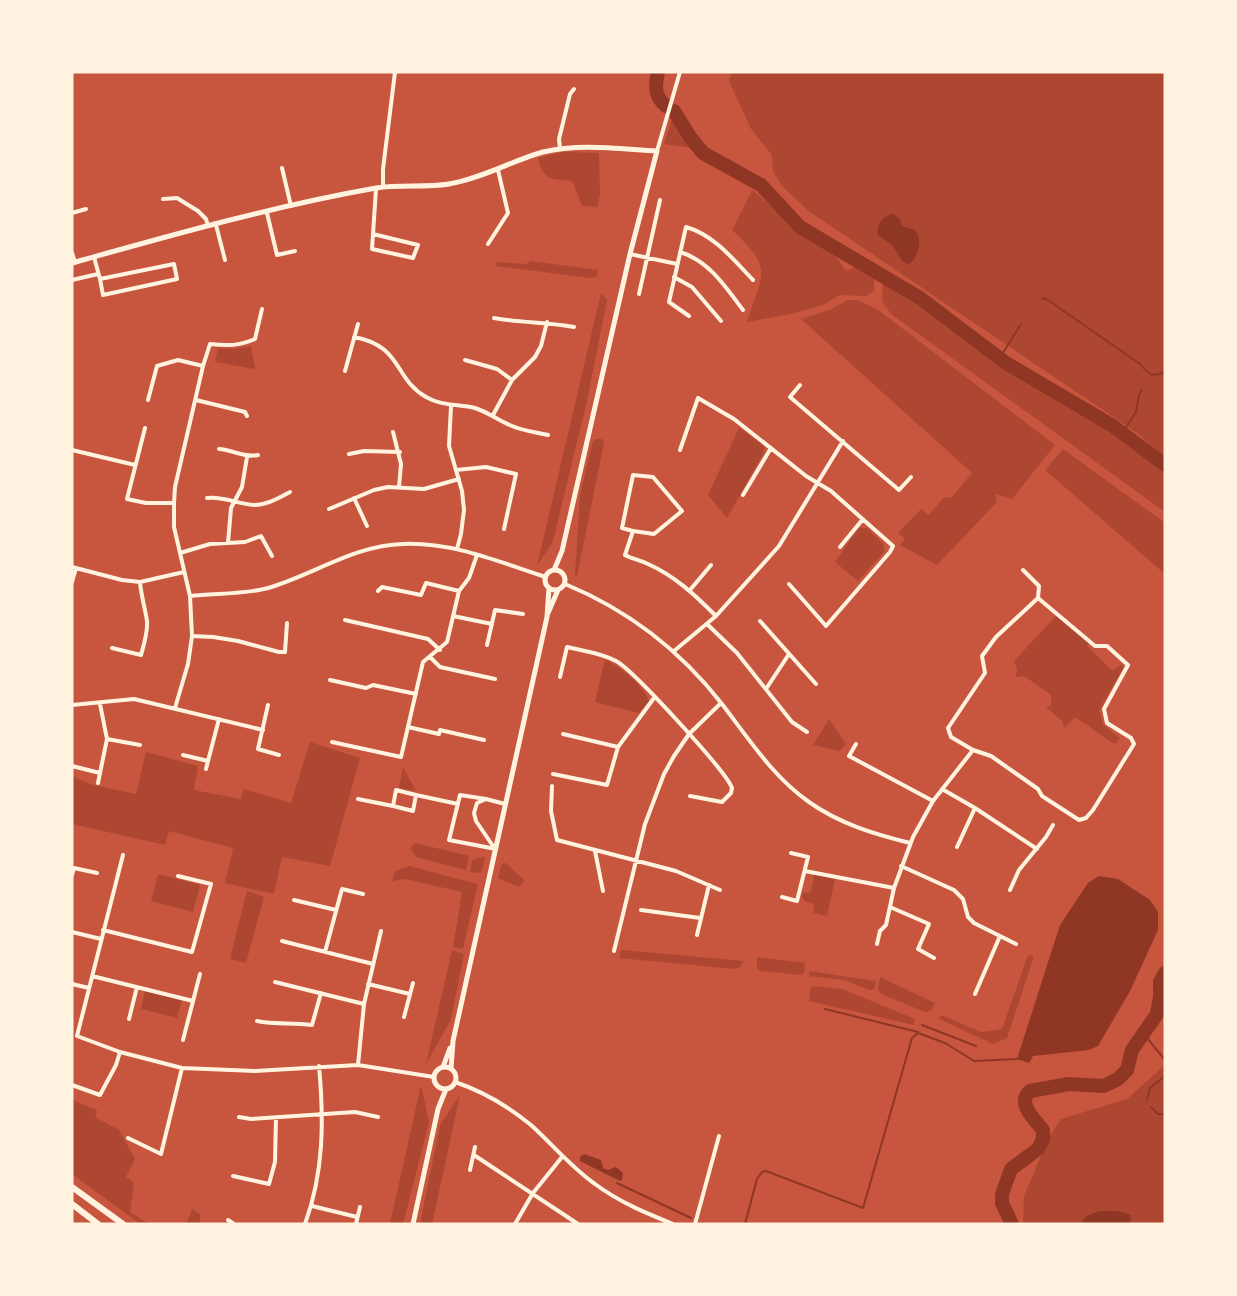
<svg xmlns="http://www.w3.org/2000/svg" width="1237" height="1296" viewBox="0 0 1237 1296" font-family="Inter,sans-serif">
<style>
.green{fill:#ae4732}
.water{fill:#8f3625}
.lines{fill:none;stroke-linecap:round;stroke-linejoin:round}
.stream{stroke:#8f3625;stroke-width:2}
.river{stroke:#8f3625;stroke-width:14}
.minor{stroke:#fff3e0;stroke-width:4}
.tertiary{stroke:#fff3e0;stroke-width:5}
.secondary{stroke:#fff3e0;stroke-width:6}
</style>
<rect width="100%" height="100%" fill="#c8553d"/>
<path class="green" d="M732,72h433v385l-9,-6 -16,-16 -330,-223 -28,-26 -9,-15 -1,-16 -21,-26 -22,-48z
M674,113l18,35 -28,-4z
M563,152l36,1 1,42 -3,12 -15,-1 -10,-25c-21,-3 -28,1 -34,-23z
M752,190l56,46 26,18 12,17 10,-4 18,12v12l-8,5 -26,-1 -17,10 -28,8 -48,9c16,-50 27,-53 -15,-92z
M531,261l67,9 -1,6 -7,2 -94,-12 1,-4 30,2z
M883,284l45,24 84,63 105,59 48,40v42l-274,-198 -9,-13z
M601,293l6,7 -20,101 -34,140 -16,25z
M848,300h9l20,9 178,136 -43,54 -17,-5 2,8 -60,63 -37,-20 5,-6 -7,-6 23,-24 8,6 15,-18 7,1 21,-25 -171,-154 28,-9z
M251,346l4,23 -40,-7 3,-14 15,1z
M739,428l25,18v6l-37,66 -19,-23z
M595,439h7l2,4 -27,133h-2l5,-81 12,-51z
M1063,449l102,74v51l-120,-104z
M859,528h8l17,17v7l-26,29 -23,-19z
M1056,616l33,27 -2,3 26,25 9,-7 1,4 -24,42 4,15 17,13 -4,5h-3l-38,-26 -11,11 -2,-7 -16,-14 5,-1v-11l-27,-19 -8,1 1,-8 -3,-8z
M605,659c17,10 36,23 44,42l-10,12 -44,-11z
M829,719l17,25 -6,7 -27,-6z
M310,742l50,16 -30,108 -48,-9 -8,37 -49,-11 8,-35 -64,-17 -4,14 -93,-21v-48l21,9 43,9 10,-42 52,14 -4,24 47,9 3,-10 47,14z
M403,767l13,24 -17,-3z
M415,843l54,13 -3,14 -50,-13 -6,-9z
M483,857h2l-4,16 -11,-1 2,-12z
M506,863l19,18 -6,6 -21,-9 4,-14z
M409,866l69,18 -15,65 -10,-2 9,-55 -57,-13 -13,2 3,-10z
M158,874l42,11 -7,27 -42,-11z
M814,874l21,5 -8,37 -14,-3 1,-9 -8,-2 -4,-5v-4l9,-1z
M247,891l17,6 -18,66 -16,-4z
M452,950l12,4 -13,65 -25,45z
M621,950l123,11 -5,7 -5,1 -115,-11z
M1028,955l6,1 -27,82 -14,6 -54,-25 2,-4 40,17 21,-3z
M757,957l48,6 -1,10 -3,2 -41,-4 -3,-3z
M809,971l67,10 -2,8 -5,1 -25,-10 -35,-4z
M880,977l55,26 -4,8 -6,1 -44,-18 -3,-4z
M811,986l31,3 73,30 -1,6 -105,-24z
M145,990l37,9 -5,19 -36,-9z
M1165,1065v159h-142l1,-28 25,-59 12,-18 66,-20z
M421,1085l8,37 -26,102h-13z
M460,1095l-28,129h-12l20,-99z
M72,1100l25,10 -2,7 24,13 16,29 -9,18 8,6 -4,29 19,12h-9l-68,-50z
M192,1209l8,5v10h-14z"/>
<path class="water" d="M894,214l6,5 2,7 13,4 4,7c1,8 -2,24 -11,27l-6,-3 -9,-15 -15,-11c-2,-11 5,-20 16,-21z
M1099,876l19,3 32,21 8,12v18l-28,61 -32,55 -9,4 -56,6 -4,7 -12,-4 43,-134 28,-42z
M584,1154l17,6 2,8 5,2 8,-3 7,6 -1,7 -2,1 -40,-20v-4z
M1099,1211h19l13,4 -1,9h-50l7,-8z"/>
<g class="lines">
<path class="stream" d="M1043,299l2,-1 95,66c8,10 13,14 25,8
M999,359l22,-35
M1123,432l13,-20 3,-17 3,-5
M825,1009l93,23
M922,1025l54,21
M1143,1033l22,27
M1147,1100l3,-12 15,-12
M1151,1107l7,7h7
M617,1183l74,35
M702,1223l2,1
M745,1224l12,-45 5,-7 4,-1 97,37 49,-170 6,-5 27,10 29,18 43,-2"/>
<path class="river" d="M658,72c-3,14 -4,24 8,34
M674,111l16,26 13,16 58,32 39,42 120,71 86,65 107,63 52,39
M1012,1224l-10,-21v-9l9,-25 27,-20 5,-10v-9c-8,-10 -27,-27 -13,-39l39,-7 35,2 14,-7 9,-9 5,-20 25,-36 3,-17v-15l5,-9"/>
<path class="minor" d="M560,149l-1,-10 11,-45 4,-5
M657,151l23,-79
M282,168l9,38
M383,187v-18l12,-97
M163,199l14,-1 21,13 8,8 2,7
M72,213l14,-4
M267,213l10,42 18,-4
M216,225l9,35
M373,234l45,11 -5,13 -41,-9 4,-60
M488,244l20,-31 -10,-43
M680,252c29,9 45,34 63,58
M72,253l3,9
M630,254l47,10
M94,257l6,22 74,-15 3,15 -74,16 -3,-16
M674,277l18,10 29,34
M72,280l26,-6
M639,294l21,-94
M689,316l-20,-14 17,-75c28,8 47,32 67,53
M494,318c27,5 53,4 80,9
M354,337c49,9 39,41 72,60 15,9 33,7 49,11 13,4 24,13 37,18 11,5 24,6 36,9
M465,360l32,9 15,11
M345,371l13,-47
M800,385l-10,12 109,93 12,-13
M148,400l9,-34 21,-6 25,6
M196,400l49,12 2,4
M451,406l-2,40 13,45 2,19 -3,24 -4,15
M493,415l19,-35 23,-23 6,-11 6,-24
M145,428l-18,71 19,4h28
M393,432l8,32 -2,23
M219,449c14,1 25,9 39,6
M72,450l63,15
M680,450l18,-52 36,21 72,57 25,15 62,55 -3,6 -64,74 -37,-42
M349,454l15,-3 36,1
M456,470l30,-3 30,7 -12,55
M743,495l28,-47
M207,498c16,-2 31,6 47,7 13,0 25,-7 36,-13
M354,498l13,28
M329,509l45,-19 14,-3 36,2 35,-10
M633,531l21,3 28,-23 -29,-34 -20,-2 -11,53 11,3 -8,24c7,4 15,5 23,9 27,12 47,31 68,52
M228,543l3,-35 11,-21 5,-30
M840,547l23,-28
M180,553l30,-9 35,-2 16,-6 11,20
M72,567l50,13 18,2 44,-10
M1023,570l16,16 -1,12
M72,582l4,-14
M565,584c63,26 115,66 157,120 27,35 51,73 87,98 31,22 65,32 101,41
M690,590l21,-25
M378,591l4,-4 39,8 5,-12 33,8
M190,596c25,-3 53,-1 78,-8 45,-13 87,-43 135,-44 50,-2 96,18 143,33
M1038,598l57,48h12l21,19 -24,44 3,14 24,15 3,6 -41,66 -7,8 -7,2 -37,-24 -4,-7 -47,-33 -18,-6 -22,-13 -3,-9 37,-55 -3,-17 14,-19z
M453,616l39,8
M345,620l83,19 12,11
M760,621l56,63
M707,624l30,29 55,69 15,10
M192,636l21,1 25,4 41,11h6l2,-29
M487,645l8,-35 28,4
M112,648l29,7c3,-11 7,-23 6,-34 -2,-13 -6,-26 -7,-39
M674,651l42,-35 63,-70 64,-105
M430,657l10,10 55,12
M560,677l7,-30c16,4 35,6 49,14 17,9 110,110 116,127l-1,5 -9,9 -32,-6
M330,680l36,8 7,-3 43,9
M766,689l23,-35
M72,705l62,-6 129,31
M268,705l-10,44 21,6
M175,708l13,-44 4,-28 -2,-40 -16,-69v-24l1,-16 28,-121 7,-22c17,2 29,2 45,-5l7,-30
M408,727l31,7 1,-4 44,10
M563,734l55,13
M107,739l33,6
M332,742l69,15 22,-95 24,-20 12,-51 10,-13 8,-23
M856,744l-7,12 84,45
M183,755l25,6 11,-42
M72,766l28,7 7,-34 -7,-35
M206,769l2,-8
M553,774l54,11 11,-38 36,-49
M98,783l2,-10
M552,786l-1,25 6,29 119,31 44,19
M942,789l33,19 62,41
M416,795l42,9
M358,799l35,7 3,-16 20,5 -3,16 -20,-5
M486,799l-26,-4 -11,45 47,9
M957,847l18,-39
M495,849l-19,-28 -2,-8 3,-10 9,-4 19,5
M595,851l8,40
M123,855l-46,181 43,16 62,16 73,3 103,-6 76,12
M901,866l53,24 9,9 5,18 6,6 42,21
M805,871l89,17
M72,875l2,-7 23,5
M1010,890l9,-20 27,-33 7,-12
M782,897l15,4 11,-44 -17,-4
M294,900l42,10
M890,907l39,17 -11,25 16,9
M641,910l59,8
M103,930l89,22 19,-68 -33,-8
M72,932l29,7
M697,935l12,-50
M282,941l91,23
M877,944l3,-13 6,-6 8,-37 19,-51 20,-36 40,-51
M614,951l31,-127 19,-50 10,-18 15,-22 32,-31
M325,952l17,-63 21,5
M92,976l101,25
M275,982l89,22
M72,984l17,4
M368,984l42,10
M975,994l25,-58
M404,1017l9,-34
M129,1019l8,-32
M257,1021c18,4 37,1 55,4l9,-32
M183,1040l17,-66
M358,1065l6,-61 17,-73
M455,1082c27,9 54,25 76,43 22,20 40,42 64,59 24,18 51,29 78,40
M72,1085l28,10 16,-30 4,-13
M239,1117l12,2 104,-7 23,5
M128,1138l33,16 21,-86
M474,1155l104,69
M470,1170l5,-23
M233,1176l36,8 6,-22 1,-45
M312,1206l45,11
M228,1220l6,4
M305,1224c19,-52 19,-104 14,-158
M356,1224l4,-17
M515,1224l18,-31 29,-36
M695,1224l24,-88"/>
<path class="tertiary" d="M72,263c100,-28 202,-57 304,-75 24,-4 49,0 73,-4 34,-6 62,-23 94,-32 37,-9 77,-3 114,-1l-27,103 -68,297 -8,19
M545 580a10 10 0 1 1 20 0a10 10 0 1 1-20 0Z
M548,613l10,-23
M443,1067l7,-19
M434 1078a11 11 0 1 1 22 0a11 11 0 1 1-22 0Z
M451,1069l2,-28 94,-424 2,-29
M413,1224l25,-115 8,-20"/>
<path class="secondary" d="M72,1187l51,37
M72,1204l26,20"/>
</g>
<rect width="1237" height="1296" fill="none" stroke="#fff3e0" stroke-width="147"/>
</svg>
